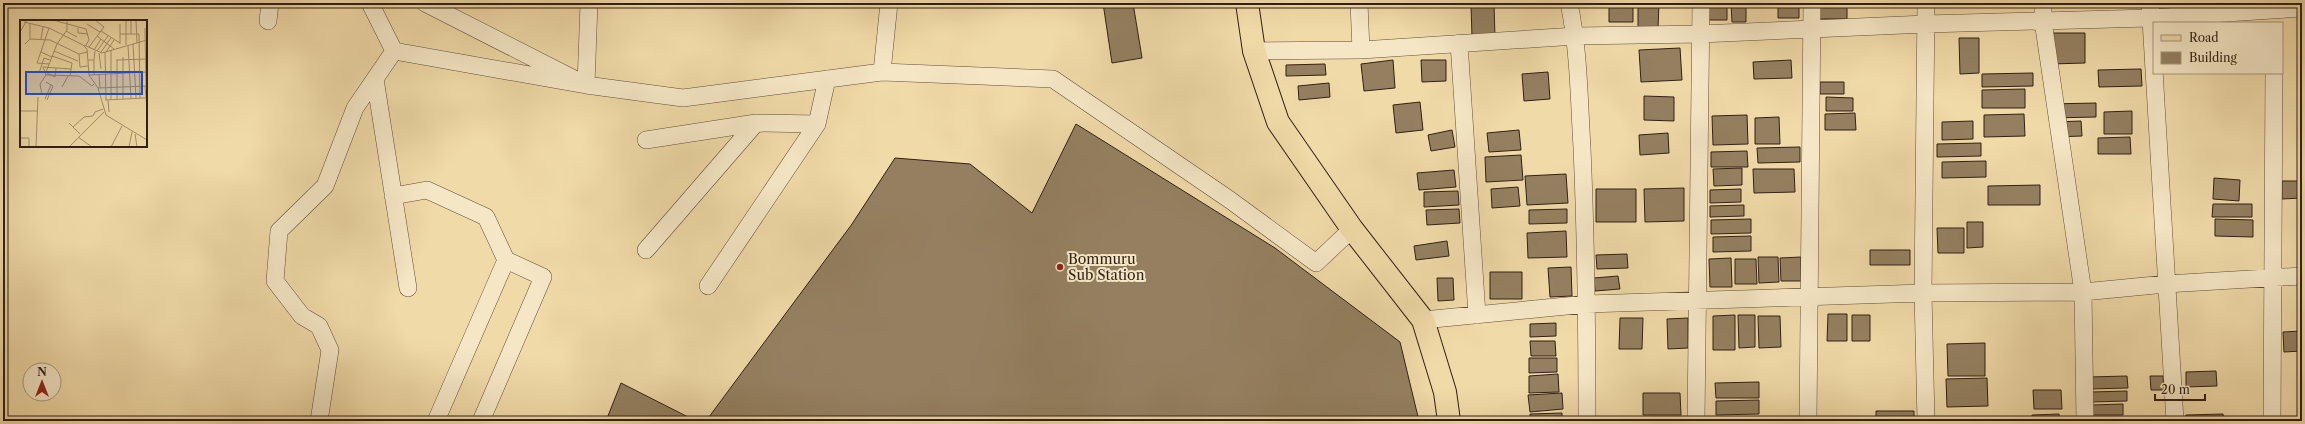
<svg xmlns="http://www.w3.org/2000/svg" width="2305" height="424" viewBox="0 0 2305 424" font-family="'Libre Caslon Text',serif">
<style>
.building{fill:#948061;stroke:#311f15}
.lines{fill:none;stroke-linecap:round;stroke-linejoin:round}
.street-casing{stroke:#614e3a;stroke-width:18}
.primary-casing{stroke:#311f15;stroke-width:24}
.street{stroke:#f5e7c6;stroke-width:17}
.primary{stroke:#f0daa8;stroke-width:22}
.poi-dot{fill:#8f2418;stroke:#f5e7c6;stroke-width:1.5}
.labels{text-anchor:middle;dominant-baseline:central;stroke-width:4;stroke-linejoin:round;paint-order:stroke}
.poi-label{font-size:14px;fill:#311f15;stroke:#f5e7c6;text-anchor:start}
.inset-road{fill:none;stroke:#a48f6d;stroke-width:1}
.view{fill:#1d4ed8;fill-opacity:0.15;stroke:#1d4ed8;stroke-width:2}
.inset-edge{fill:none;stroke:#311f15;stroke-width:2}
</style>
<rect width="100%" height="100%" fill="#f0daa8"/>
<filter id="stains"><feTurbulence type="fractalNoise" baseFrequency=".005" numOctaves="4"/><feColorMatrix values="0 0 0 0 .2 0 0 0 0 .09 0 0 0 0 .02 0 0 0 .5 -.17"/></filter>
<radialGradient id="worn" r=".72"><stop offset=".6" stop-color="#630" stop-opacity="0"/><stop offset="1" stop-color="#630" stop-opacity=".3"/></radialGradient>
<path class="building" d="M1103,3h30l9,55 -30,5z
M1609,3h24v19h-24z
M1638,3h21l-1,25 -20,-1z
M1706,3h21v17h-21z
M1731,3h15v19h-14z
M1778,3h21v15h-21z
M1819,3h28v16h-28z
M2165,3h30v4l-30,-1z
M1471,5h23l1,31 -23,1z
M2050,33h35v30l-34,1z
M1959,38h20v35l-19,1z
M1680,48l2,32 -41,2 -2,-32z
M1393,60l2,28 -31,3 -3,-27z
M1421,60h25v21l-24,1z
M1791,60l1,18 -38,1 -1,-17z
M1325,64l1,11 -40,1v-11z
M2141,69l1,17 -43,1 -1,-17z
M1548,72l2,27 -26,2 -2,-27z
M2033,73v13l-51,1v-13z
M1820,82h24v12h-24z
M1329,83l1,14 -31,3 -1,-14z
M2025,89v19h-43v-18z
M1644,96l30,1v24l-30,-1z
M1826,97l27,1v13h-27z
M1420,102l3,28 -27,3 -3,-28z
M2096,103v14l-47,1 -1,-14z
M2132,111v23h-28v-22z
M1855,113l1,17h-31v-16z
M2024,114l1,22 -41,1v-22z
M1747,115l1,29 -35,1 -1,-29z
M1779,117l1,27h-25v-26z
M1973,121v18l-31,1v-18z
M2081,121l1,15 -28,1v-15z
M1076,124l199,124 125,94 19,79h-713l146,-197 43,-66 75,6 62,49z
M1452,130l3,17 -24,4 -3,-16z
M1519,130l2,20 -32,2 -2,-19z
M1668,133l1,20 -29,2 -1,-20z
M2130,137l1,17h-33v-16z
M1981,143v13l-44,1v-13z
M1800,147v15l-42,1 -1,-15z
M1747,151l1,16h-37v-15z
M1521,155l2,25 -37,2 -1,-25z
M1986,161v16l-44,1v-16z
M1742,168v17l-28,1 -1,-17z
M1753,169h41l1,23 -41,1z
M1454,170l2,17 -37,3 -2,-17z
M1566,174l2,29 -41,2 -2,-29z
M2214,178l26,2 -1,21 -26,-2z
M2282,181h20v17l-20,1z
M2040,185v20h-52v-19z
M1518,187l2,19 -28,2 -1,-19z
M1684,188v33l-39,1 -1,-33z
M1596,189h40v33h-40z
M1741,189v13l-31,1v-13z
M1458,191l1,14 -35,2v-15z
M2213,204h39v13h-40z
M1744,205v11l-34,1v-11z
M1459,209l1,14 -33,2 -1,-15z
M1567,209v14l-38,1v-14z
M1751,219v14l-40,1v-14z
M2215,219l38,1v17l-38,-1z
M1967,222h16v25l-16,1z
M1937,228h27v25h-26z
M1566,231l1,26 -39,1 -1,-25z
M1751,236v15l-38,1v-15z
M1447,241l2,15 -33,4 -2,-14z
M1870,250h40v15h-40z
M1627,254l1,14 -31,1 -1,-14z
M1758,257h20l1,25 -20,1z
M1801,257v24h-20l-1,-23z
M1731,258l1,29h-22l-1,-28z
M1735,259h21l1,25h-22z
M1571,267l1,29 -22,1 -2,-29z
M1490,272h32v27h-32z
M1618,276l2,13 -25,2 -1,-13z
M1437,278h16l1,22 -16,1z
M1828,314h19v27h-20z
M1735,315v35h-22v-34z
M1738,315h17v32l-16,1z
M1852,315h18v26h-18z
M1758,316h22l1,31 -22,1z
M1620,318h23l-1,31h-23z
M1688,318v30l-20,1 -1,-30z
M1556,323v13l-26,1v-13z
M2302,331v20l-18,1 -1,-20z
M1530,341h25l1,15h-25z
M1985,343v33h-37l-1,-32z
M1529,358h28v14l-28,1z
M2216,371l1,15 -31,1v-15z
M1558,374l1,18 -30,1v-17z
M2127,376l1,12 -39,1 -1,-12z
M2150,376h13l1,14h-13z
M1987,378l1,28 -41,1 -1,-28z
M1759,382v16h-43l-1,-15z
M621,383l75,38h-90z
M2033,390h28l1,19h-28z
M2127,391v10l-36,1v-10z
M1562,393l1,16 -33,3 -2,-17z
M1643,393h37l1,22h-38z
M1759,400v14l-43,1v-14z
M2123,404v11h-32v-10z
M1876,411h38v10h-38z
M1562,413v8h-31l-1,-7z
M2059,414l1,7h-28v-6z
M2223,414l1,7h-38v-6z
M1757,417v4h-41v-3z
M2124,417v4h-33v-3z
M2164,418v3h-34v-2z"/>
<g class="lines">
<g class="street-casing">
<path id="street" d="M370,3l24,48
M425,3l161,82 3,-82
M1359,3l2,47
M1569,3c10,48 10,96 13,145 4,91 5,182 5,273
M1926,3l-3,290 3,128
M2043,3v18l40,271 2,129
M2150,3l25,418
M268,21l2,-18
M1459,43l18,272
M1254,51l107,-1 215,-14 124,-2 226,-10 223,-6 153,-10
M882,72l7,-69
M375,79l33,209
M646,140l110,-17 61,1
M393,196l34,-6 59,27 20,43 -70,161
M646,250l110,-127
M708,286l109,-162 10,-45
M1423,320l164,-16 336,-11 160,-1 83,-8 136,-8
M319,421l11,-71 -11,-24 -17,-10 -27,-35 4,-50 46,-45 30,-78 39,-57 192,34 97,13 199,-26 171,7 177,121 86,63 36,-34
M481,421l62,-144 -37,-17
M1696,421l5,-418
M1808,421l4,-418
M2272,421l2,-348"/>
</g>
<g class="primary-casing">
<path id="primary" d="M1247,3l7,48 24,71 74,107 71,91 22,72 4,29"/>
</g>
<use href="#street" class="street"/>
<use href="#primary" class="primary"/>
</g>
<circle class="poi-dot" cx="1060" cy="267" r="4"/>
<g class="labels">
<g class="poi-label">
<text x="1068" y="259">Bommuru<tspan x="1068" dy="16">Sub Station</tspan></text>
</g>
</g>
<g transform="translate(20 20)">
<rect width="127" height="127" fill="#f0daa8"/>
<path class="inset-road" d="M33,0l33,9 3,11 -3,5M111,0v14M116,0l1,23M4,2l25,6 34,17 4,4 2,26 9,13 8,27 41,25M67,4l13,8M100,4v20M29,8l-12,35 12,1M58,8v5l10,1M125,8l1,58M46,11l11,6M81,11l19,12M0,12l7,-12M100,14h19l1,64M77,16l17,13M10,19l20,1 29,14 8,-2M21,19l2,-12M5,24l5,-5v-15M113,24l3,54M64,25l18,8 45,-13M106,25v-25M108,25l3,53M69,27l15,-20 -9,-7M74,30l7,-11M34,31l24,10M77,31l11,-15M21,32l11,5M81,32l10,-14M85,32l1,48M86,32l8,-12M79,33l2,16M59,34l1,13 8,-1M32,36l20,7 -2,13M103,37v42M68,40h6l1,-9M74,40v15M96,40l31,-1M97,40v39M25,52l10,5 1,-9M26,52l11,-28 10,-14v-10M19,53l5,-15 6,2M79,54l1,14M26,55l-3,-8 28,2M69,55l58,-3M125,66l2,24M42,67l6,-11M78,68l49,-2M22,75l-2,-11 6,-9 33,1 13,10 2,-2M25,79l6,-14 -5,-3M27,80l6,-14 -2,-1M85,80l40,-2M88,80l1,12M91,80v-50M0,91h17M49,103l11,11M53,107l11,-10 9,-1 2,-4 8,-3M115,114l2,13M58,117l14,10M0,118h9v9M127,120v-26M16,127l2,-50M49,127l35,-35M91,127l11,-21M109,127l3,-15"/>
<path class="view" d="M6,52h116v22h-116z"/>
<rect width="127" height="127" class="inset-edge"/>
</g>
<rect width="2305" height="424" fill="none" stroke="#f0daa8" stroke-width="16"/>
<rect x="4" y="4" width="2297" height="416" fill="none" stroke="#311f15" stroke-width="2"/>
<rect x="8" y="8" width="2289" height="408" fill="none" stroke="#311f15"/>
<rect x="2153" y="22" width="130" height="52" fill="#f5e7c6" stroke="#a7977f"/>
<rect x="2161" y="35" width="20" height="6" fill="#f0daa8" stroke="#a7977f"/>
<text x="2189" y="42" font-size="12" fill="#311f15">Road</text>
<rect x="2161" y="52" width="20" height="12" fill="#948061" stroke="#a7977f"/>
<text x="2189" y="62" font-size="12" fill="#311f15">Building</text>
<g transform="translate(42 382)"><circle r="19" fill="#f5e7c6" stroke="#a7977f"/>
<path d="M0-3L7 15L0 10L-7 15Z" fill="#8f2418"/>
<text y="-6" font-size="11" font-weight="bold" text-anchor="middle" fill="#311f15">N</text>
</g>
<path d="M2155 394v6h50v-6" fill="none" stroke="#311f15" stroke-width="2"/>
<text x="2161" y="394" font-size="12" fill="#311f15" stroke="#f5e7c6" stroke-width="3" paint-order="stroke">20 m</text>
<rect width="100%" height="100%" filter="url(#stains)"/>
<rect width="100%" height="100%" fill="url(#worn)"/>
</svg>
